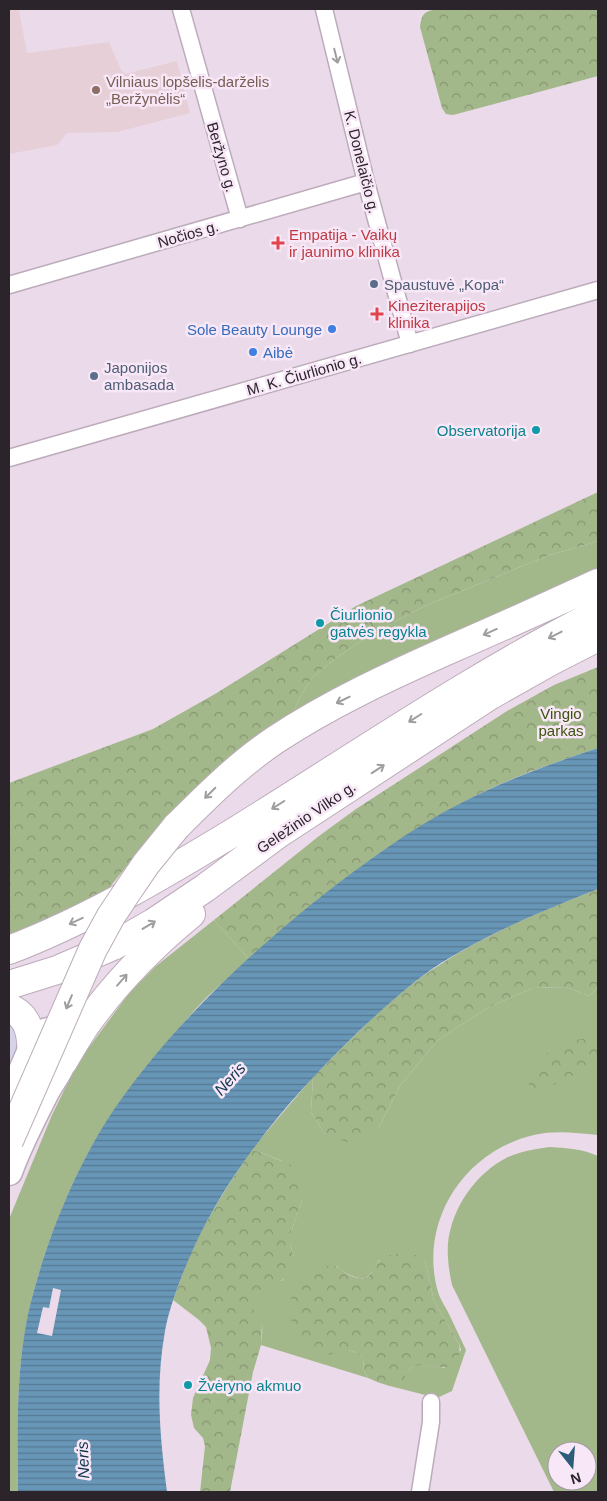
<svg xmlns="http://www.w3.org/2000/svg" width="607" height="1501" viewBox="0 0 607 1501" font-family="Helvetica,sans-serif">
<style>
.commercial{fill:#d6d3e9}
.education{fill:#e7cfd8}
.grass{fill:#a3b88a;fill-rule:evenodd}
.forest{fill:url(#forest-crowns)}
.water{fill:url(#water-rules)}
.pier{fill:#ebdae9}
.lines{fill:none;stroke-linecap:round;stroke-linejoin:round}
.street-casing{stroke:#bcacbb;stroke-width:19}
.primary-casing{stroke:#bcacbb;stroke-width:29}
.highway-casing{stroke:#bcacbb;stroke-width:30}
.street{stroke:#fff;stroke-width:16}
.primary{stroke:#fff;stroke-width:26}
.highway{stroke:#fff;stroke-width:28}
.highway-bridge-casing{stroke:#bcacbb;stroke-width:30;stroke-linecap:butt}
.highway-bridge{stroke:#fff;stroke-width:28}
.oneway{stroke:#a09da0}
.education-dot{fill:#8d6e63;stroke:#f8e7f7;stroke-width:2}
.health-dot{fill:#e0444e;stroke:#f8e7f7;stroke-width:2}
.service-dot{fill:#5c6f8a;stroke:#f8e7f7;stroke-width:2}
.shop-dot{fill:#3f7fe0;stroke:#f8e7f7;stroke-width:2}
.culture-dot{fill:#0f9aa8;stroke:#f8e7f7;stroke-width:2}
.labels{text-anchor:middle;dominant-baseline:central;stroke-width:5;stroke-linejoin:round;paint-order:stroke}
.education-label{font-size:15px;fill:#785e54;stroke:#f8e7f7;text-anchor:start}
.street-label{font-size:15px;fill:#2b252b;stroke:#f8e7f7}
.health-label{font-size:15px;fill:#be3a42;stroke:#f8e7f7;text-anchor:start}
.service-label{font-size:15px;fill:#4e5e75;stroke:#f8e7f7;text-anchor:start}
.shop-label{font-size:15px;fill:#366cbe;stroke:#f8e7f7;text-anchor:end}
.culture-label{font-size:15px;fill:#0d838f;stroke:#f8e7f7;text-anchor:start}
.park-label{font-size:15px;fill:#3b540b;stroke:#f8e7f7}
.water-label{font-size:16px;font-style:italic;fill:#10374e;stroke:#f8e7f7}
</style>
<defs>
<pattern id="forest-crowns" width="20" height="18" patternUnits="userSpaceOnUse" patternTransform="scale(1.25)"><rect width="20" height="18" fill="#a3b88a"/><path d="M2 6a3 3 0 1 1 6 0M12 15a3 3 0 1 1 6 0" fill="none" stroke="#859571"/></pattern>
<pattern id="water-rules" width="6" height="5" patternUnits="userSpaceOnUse" patternTransform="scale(1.25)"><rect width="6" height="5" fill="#6796b6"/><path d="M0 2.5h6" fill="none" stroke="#557a94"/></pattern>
</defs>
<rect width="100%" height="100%" fill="#ebdae9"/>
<path class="commercial" d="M9,1013l16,23 -16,41z"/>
<path class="education" d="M9,9h10l8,44 82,-11 12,28 4,4 52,-13 13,52 -73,19 -50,1 -10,12 -48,9z"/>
<path class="grass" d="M598,541v31l-307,146 8,-19 13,-21 24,-20 37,-25 54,-28 123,-50z
M214,920l35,39c-14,13 -28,25 -42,38 -15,15 -28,32 -42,48 -17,21 -34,41 -49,63 -40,57 -73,139 -88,207 -12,58 -11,119 -10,177h-9v-273l43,-104 26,-53 52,-70 26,-26z
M566,987l23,9 9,-9v148c-21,-2 -43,-5 -64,0 -70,16 -116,87 -96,157 2,7 7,14 10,20 6,13 12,25 18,38l-14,41 -15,7 -51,-13h9c4,-4 15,-18 20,-19 7,-2 21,1 29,2l17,-18 -2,-6 -25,-43 -9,-41h-46l-4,9 -9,9c-13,1 -21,-5 -30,-12l-12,89c16,-4 25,-10 39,3l1,13 4,7 -107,-33c0,-5 2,-14 1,-19 -2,-6 -8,-11 -10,-17 -4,-18 19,-25 31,-29l11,-23 -4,-13v-9l13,-38 -21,-36 -30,-12 61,-72 -2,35 14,23 54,-8 21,-41 37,-45 50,-33 46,-20z
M550,1147c16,1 33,2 48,9v336h-44l-102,-207c-3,-14 -5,-28 -4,-42 4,-36 28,-70 60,-86 14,-6 27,-8 42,-10zM557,1451h30v30h-30z"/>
<path class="forest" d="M437,9h161v67l-145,39 -7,-1 -4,-6 -22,-81c2,-14 4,-15 17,-18z
M598,492v49l-48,14 -123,50 -54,28 -37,25 -24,20 -13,21 -8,19 -128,103 -58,72 -60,29 -36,12v-151l144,-54 62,-35 141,-88z
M598,667v81c-45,15 -92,31 -134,54 -79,41 -148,98 -215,157l-35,-39 105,-84 37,-27 151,-98 47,-26z
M598,889v98l-9,9 -23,-9 -33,1 -46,20 -50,33 -37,45 -21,41 -26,17 -28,-9 -14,-23 2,-35c40,-40 80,-83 128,-113 49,-32 103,-54 157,-75z
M598,1036v27l-59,29c-7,-2 -12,-6 -10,-13 2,-6 5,-10 8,-14 16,-24 35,-24 61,-29z
M252,1149l44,18 5,9 2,9v12l-13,38v9l4,13v12c-4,3 -8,9 -12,11 -15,9 -29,7 -30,28l7,8 3,10 -1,19 -8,27 -23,120h-30l5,-46 -2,-8 -9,-10 -3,-13 2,-17 17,-38 1,-12 -5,-21 -7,-7 -26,-20c6,-14 10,-29 16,-43 17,-39 40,-73 63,-108z
M396,1254l21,1 8,5 9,41 25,43c1,5 1,10 -2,15 -9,17 -30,2 -44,8 -5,2 -7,8 -9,12 -8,13 -26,3 -36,-1l-4,-7 -1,-13c-16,-15 -22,-3 -39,-3 -28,1 -36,-34 -33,-56 2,-15 28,-36 43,-33 4,1 7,4 10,6 7,5 13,7 22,6 14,-11 8,-22 30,-24z"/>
<path class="water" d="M598,748v141c-54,21 -107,43 -157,74 -29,19 -55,43 -81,67 -74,71 -144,153 -180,251 -6,16 -12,33 -15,50 -10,56 -5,106 2,161h-149c-1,-59 -2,-120 10,-178 16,-69 47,-147 87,-206 54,-78 124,-145 198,-205 48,-38 98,-75 152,-102 43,-22 88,-38 133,-53z"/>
<path class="pier" d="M53,1288l8,2 -9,46 -15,-3 6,-26 6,1z"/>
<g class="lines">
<g class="street-casing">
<path id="street" d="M181,9l59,210
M324,9l42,173 44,162
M9,285l357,-103
M9,458l589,-168
M420,1492l11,-70v-20"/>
</g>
<g class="primary-casing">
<path id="primary" d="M9,1100l21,-48 1,-10c7,-6 13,-13 23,-11 12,4 12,20 9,30 -3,11 -12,21 -17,31 -13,26 -27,52 -37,80"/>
</g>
<g class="highway-casing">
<path id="highway" d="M176,827c31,-31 62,-62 99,-87 56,-37 117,-65 178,-92 49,-21 97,-43 145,-65
M9,950c81,-31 156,-76 230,-121 119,-74 234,-153 359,-216
M9,985l48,-15 56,-24 40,-23 52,-35 73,-54 211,-138 62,-35 47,-24
M9,1008c15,5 21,19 22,34
M63,1062c7,-12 14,-24 22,-36 29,-41 67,-80 106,-112"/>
</g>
<use href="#street" class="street"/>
<use href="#primary" class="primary"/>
<use href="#highway" class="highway"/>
<g class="highway-bridge-casing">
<path id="highway-bridge" d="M9,1141l84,-192 18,-33 18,-27 17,-25 30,-37"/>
</g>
<use href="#highway-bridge" class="highway-bridge"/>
</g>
<defs><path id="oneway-shaft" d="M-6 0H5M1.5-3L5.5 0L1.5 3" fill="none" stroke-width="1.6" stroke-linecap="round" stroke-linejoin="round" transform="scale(1.25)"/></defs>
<g class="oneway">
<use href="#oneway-shaft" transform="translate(336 56) rotate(76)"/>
<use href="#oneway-shaft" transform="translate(490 632) rotate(156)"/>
<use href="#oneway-shaft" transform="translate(555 635) rotate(153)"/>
<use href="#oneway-shaft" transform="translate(343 700) rotate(154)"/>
<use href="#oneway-shaft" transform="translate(415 718) rotate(148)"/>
<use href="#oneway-shaft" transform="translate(378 769) rotate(-33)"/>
<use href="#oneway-shaft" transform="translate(210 793) rotate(135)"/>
<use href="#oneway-shaft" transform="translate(278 805) rotate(148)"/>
<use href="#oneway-shaft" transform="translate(76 921) rotate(155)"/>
<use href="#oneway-shaft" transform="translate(149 925) rotate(-31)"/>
<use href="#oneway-shaft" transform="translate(122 980) rotate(-49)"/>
<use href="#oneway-shaft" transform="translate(69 1002) rotate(113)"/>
</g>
<circle class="education-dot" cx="96" cy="90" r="5"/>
<g class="health-dot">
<path d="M275.5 235.5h5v5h5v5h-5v5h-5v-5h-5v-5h5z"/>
<path d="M374.5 306.5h5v5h5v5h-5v5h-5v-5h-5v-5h5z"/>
</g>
<g class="service-dot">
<circle cx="374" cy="284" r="5"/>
<circle cx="94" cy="376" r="5"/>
</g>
<g class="shop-dot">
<circle cx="332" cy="329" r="5"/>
<circle cx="253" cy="352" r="5"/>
</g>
<g class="culture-dot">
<circle cx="536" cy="430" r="5"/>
<circle cx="320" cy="623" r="5"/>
<circle cx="188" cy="1385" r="5"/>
</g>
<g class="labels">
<g class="education-label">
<text x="106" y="81">Vilniaus lopšelis-darželis<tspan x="106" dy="17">„Beržynėlis“</tspan></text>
</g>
<g class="street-label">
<text transform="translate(222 157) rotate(74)">Beržyno g.</text>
<text transform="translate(362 162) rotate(76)">K. Donelaičio g.</text>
<text transform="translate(188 234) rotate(-16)">Nočios g.</text>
<text transform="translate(304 374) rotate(-16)">M. K. Čiurlionio g.</text>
<text transform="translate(306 817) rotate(-34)">Geležinio Vilko g.</text>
</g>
<g class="health-label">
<text x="289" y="234">Empatija - Vaikų<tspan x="289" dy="17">ir jaunimo klinika</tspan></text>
<text x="388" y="305">Kineziterapijos<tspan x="388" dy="17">klinika</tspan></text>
</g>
<g class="service-label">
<text x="384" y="284">Spaustuvė „Kopa“</text>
<text x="104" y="367">Japonijos<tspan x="104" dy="17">ambasada</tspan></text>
</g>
<g class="shop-label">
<text x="322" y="329">Sole Beauty Lounge</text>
<text x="263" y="352" text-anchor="start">Aibė</text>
</g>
<g class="culture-label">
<text x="526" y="430" text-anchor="end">Observatorija</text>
<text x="330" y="614">Čiurlionio<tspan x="330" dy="17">gatvės regykla</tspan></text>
<text x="198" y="1385">Žvėryno akmuo</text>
</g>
<g class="park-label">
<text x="561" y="713">Vingio<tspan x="561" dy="17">parkas</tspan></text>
</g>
<g class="water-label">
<text transform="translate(230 1079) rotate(-48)">Neris</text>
<text transform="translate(83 1460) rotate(-92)">Neris</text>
</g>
</g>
<rect width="607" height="1501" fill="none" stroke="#2b252b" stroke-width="20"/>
<g transform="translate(572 1466) rotate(163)"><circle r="24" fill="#f8e7f7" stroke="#a699a5"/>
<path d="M0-4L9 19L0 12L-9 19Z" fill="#2b5c7a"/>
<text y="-8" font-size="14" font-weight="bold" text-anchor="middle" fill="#2b252b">N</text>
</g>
</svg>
